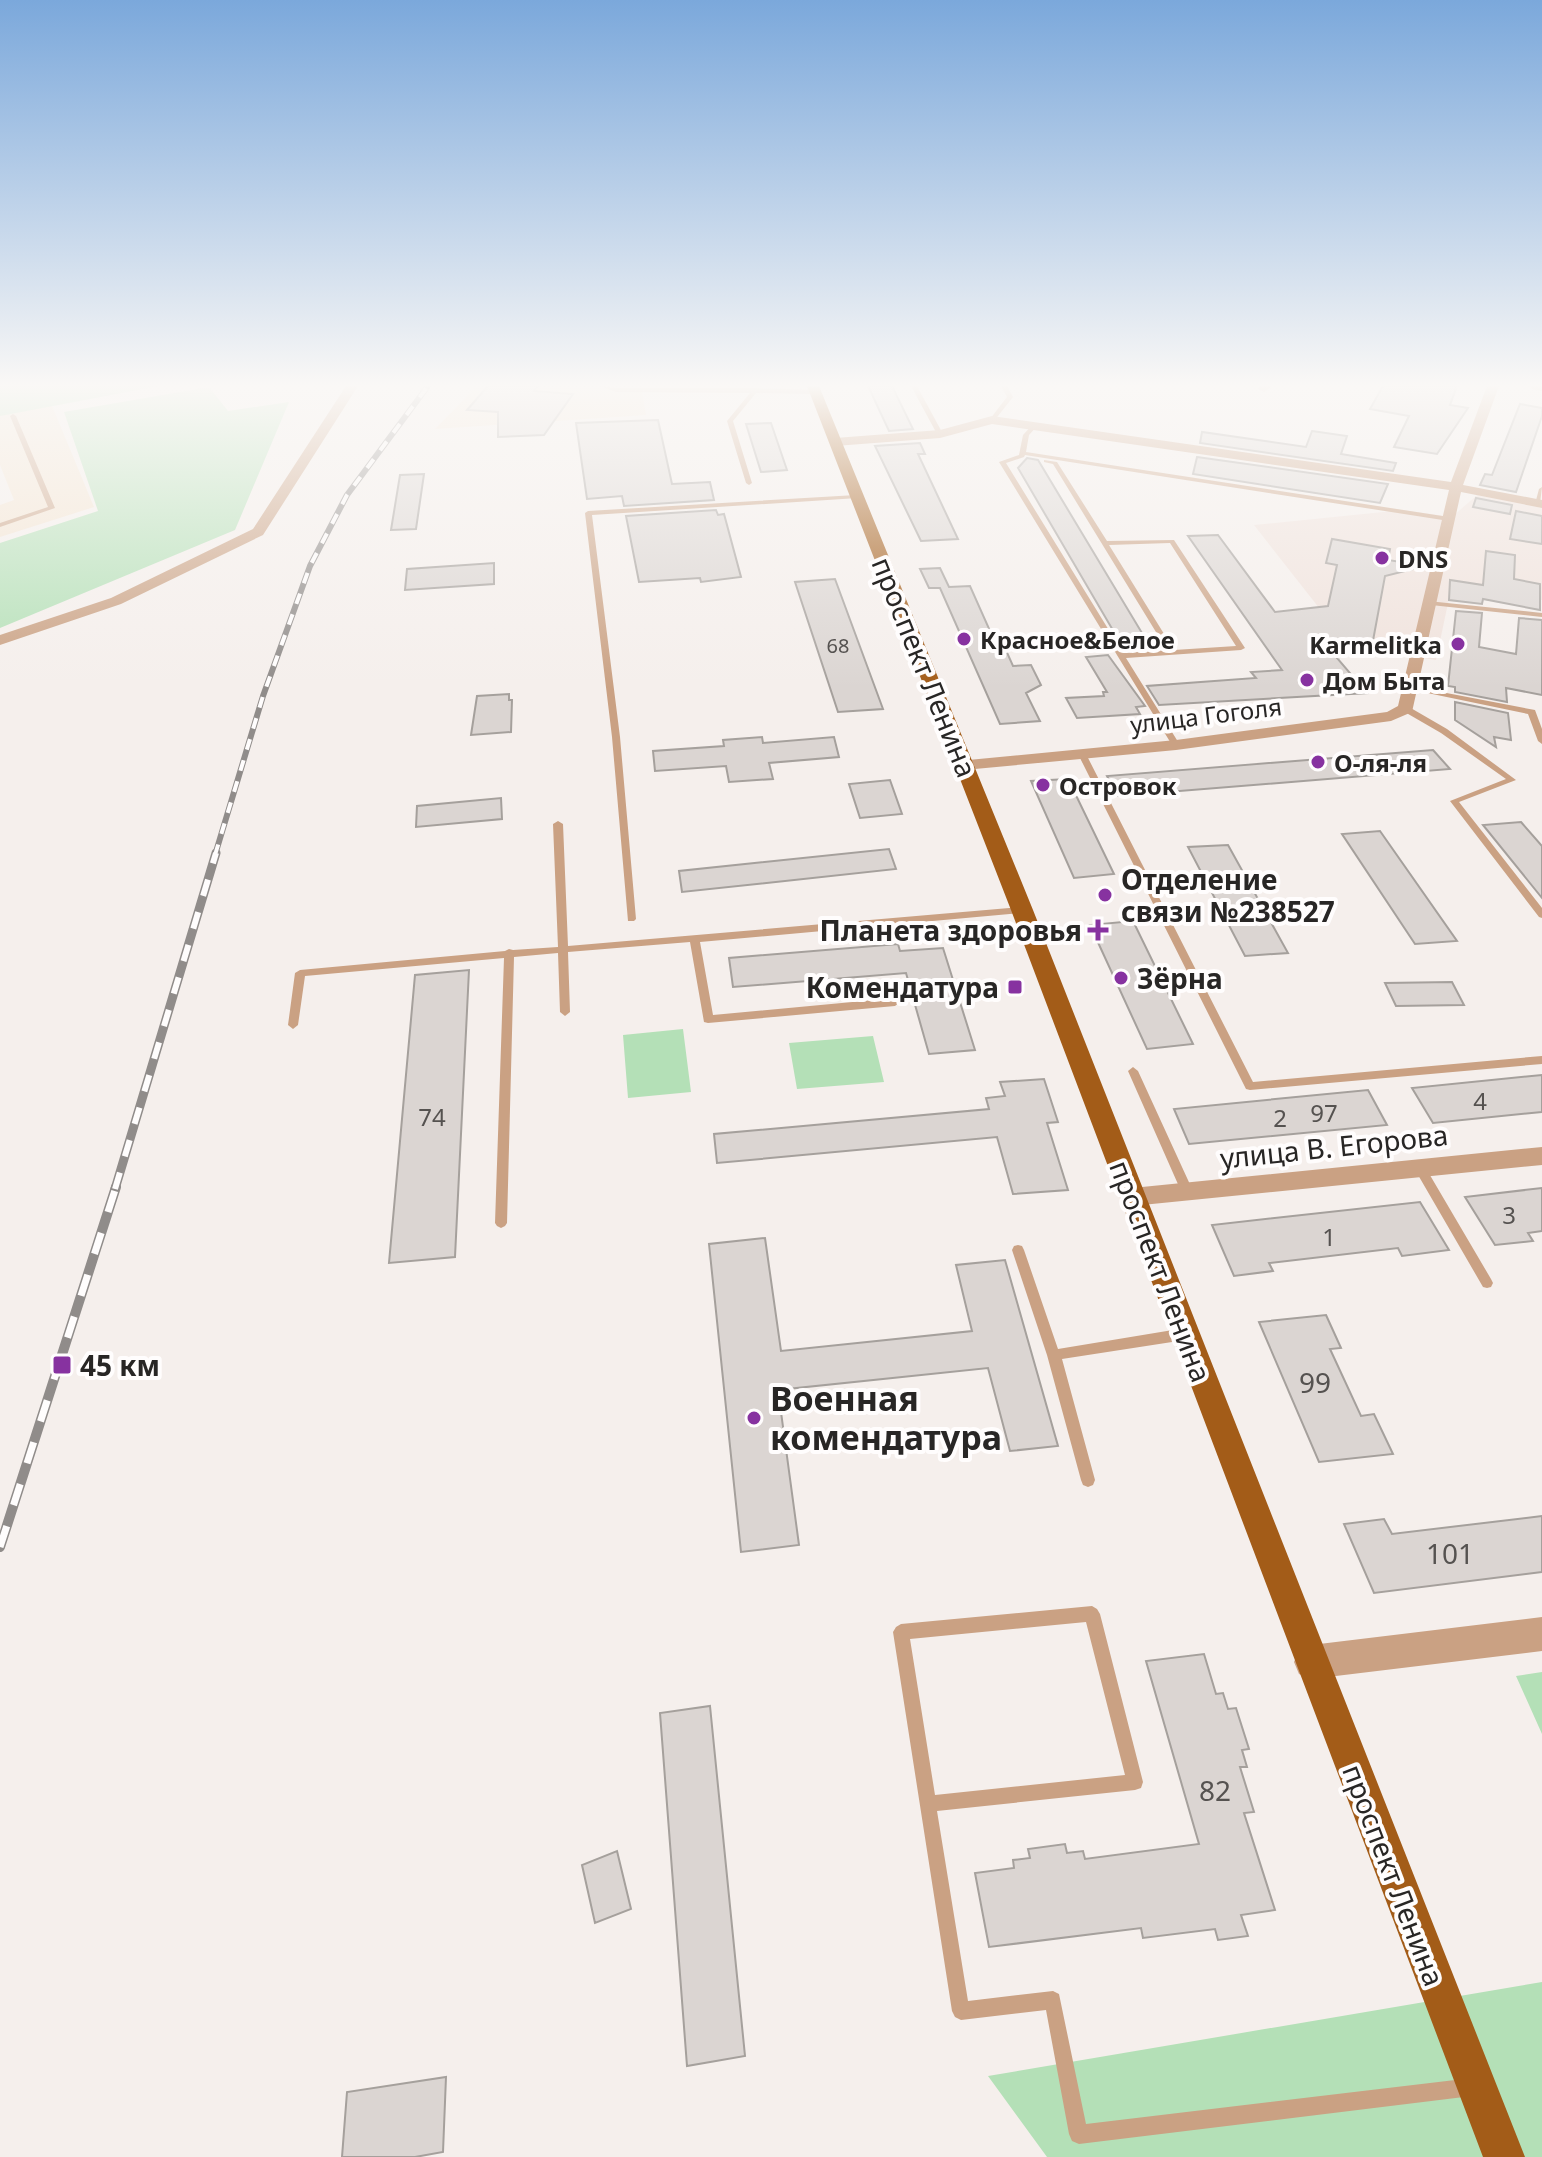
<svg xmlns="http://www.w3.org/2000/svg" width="1542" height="2157" viewBox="0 0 1542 2157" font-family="'Noto Sans',sans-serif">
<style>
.built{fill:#f0e2dc}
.industrial{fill:#f4e4d1}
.green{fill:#b4e0b7}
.building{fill:#dbd5d2;stroke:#a5a09c;stroke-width:2}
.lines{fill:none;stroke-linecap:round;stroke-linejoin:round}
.service{fill:#caa183;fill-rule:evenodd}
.minor{fill:#caa183;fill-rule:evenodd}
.tertiary{fill:#caa183;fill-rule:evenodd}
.primary{fill:#a35c18;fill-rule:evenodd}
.rail-far2-casing{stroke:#908c8a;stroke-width:6}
.rail-far1-casing{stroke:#908c8a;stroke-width:9}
.rail-casing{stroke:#908c8a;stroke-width:10}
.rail-far2{stroke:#fffdfd;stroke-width:4;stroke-dasharray:11;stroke-linecap:butt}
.rail-far1{stroke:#fffdfd;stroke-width:6;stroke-dasharray:17;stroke-linecap:butt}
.rail{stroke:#fffdfd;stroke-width:7;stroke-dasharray:22;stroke-linecap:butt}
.poi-dot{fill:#8732a0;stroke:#fffdfd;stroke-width:3}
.labels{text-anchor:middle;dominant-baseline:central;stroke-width:8;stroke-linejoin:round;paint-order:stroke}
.far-number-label{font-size:20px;fill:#555250}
.far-poi-label{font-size:24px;font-weight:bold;fill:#282625;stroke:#fffdfd;text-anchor:start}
.far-street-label{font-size:24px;fill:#282625;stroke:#fffdfd}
.number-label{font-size:24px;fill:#555250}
.street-label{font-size:28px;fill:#282625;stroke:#fffdfd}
.poi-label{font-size:28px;font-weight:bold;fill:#282625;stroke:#fffdfd;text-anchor:start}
.near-number-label{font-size:28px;fill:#555250}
.near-poi-label{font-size:34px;font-weight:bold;fill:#282625;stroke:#fffdfd;text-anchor:start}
</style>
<rect width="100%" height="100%" fill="#f5efec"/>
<path class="built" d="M1477,495l65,13v92l-91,-11 -15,71 -87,-14 -95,-121 149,-15 49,7z"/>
<path class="industrial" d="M477,386h164l5,29 -211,14z
M50,401l44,106 -94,30v-32l14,-5 -14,-35v-56z"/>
<path class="green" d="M0,386h159l-159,30z
M209,387l19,24 61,-9 -54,128 -235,98v-85l98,-32 -34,-99z
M683,1029l8,63 -63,6 -5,-63z
M873,1036l11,46 -87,7 -8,-46z
M1542,1672v62l-26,-58z
M1542,1982v175h-495l-59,-81z"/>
<path class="building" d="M488,386h50l-4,5 39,3 -29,41 -46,2v-25l-31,-2z
M868,386h24l21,43 -24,2z
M1383,386h74l-7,19 18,3 -31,46 -43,-7 15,-31 -39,-7z
M1520,404l22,4v8l-26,76 -36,-7 5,-11 7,1z
M658,420l14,64 38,-2 4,18 -90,6 -2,-10 -35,3 -11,-76z
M771,423l16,47 -26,2 -15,-48z
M1312,431l35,5 -6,18 55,9 -3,8 -193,-28 2,-11 104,15z
M920,443l5,11h-7l40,85 -37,2 -46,-95z
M1197,457l191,27 -8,19 -187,-29z
M1027,458l11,2 110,183 -27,1 -103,-176z
M424,474l-8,55 -25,1 9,-55z
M1476,498l36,7 -2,9 -37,-7z
M716,510l2,5 6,-1 17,63 -40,5 -1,-4 -61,4 -13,-66z
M1516,511l26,5v28l-32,-5z
M1218,535l57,77 53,-6 9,-41 -11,-2 6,-24 58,10 -2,11 37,6 -40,10 -13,70 -35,12 30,35 -208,12 -12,-19 109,-8 -5,-6 31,-2 -94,-134z
M1486,551l29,4 -1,24 26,5v26l-57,-11 -1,5 -33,-4 1,-20 33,5z
M494,563v21l-89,6 2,-21z
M940,568l9,19 21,-1 24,54 7,-1 12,27 18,-1 10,20 -15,8 14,28 -40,3 -60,-136h-11l-9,-19z
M835,579l48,130 -45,3 -43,-130z
M1456,611l26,2 -3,34 37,7 3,-36 23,2v75l-36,-7 1,14 -52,-10v-5l-7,-1z
M1108,655l37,51 -9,1 4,7 -63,4 -11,-20 38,-2 -1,-4h4l-21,-35z
M509,694v6h3l-1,32 -40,3 6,-39z
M1455,702l53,11 3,27 -17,-3 2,10 -41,-27z
M762,737l1,6 71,-6 5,20 -70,6 4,16 -44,3 -3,-16 -71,5 -2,-20 71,-5 -1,-6z
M1433,750l17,19 -332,27 -11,-20z
M1068,779l3,6 43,89 -40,4 -43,-97z
M890,780l12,34 -42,4 -11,-34z
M501,798l1,21 -86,8 1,-21z
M1521,822l21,24v52l-59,-73z
M1380,831l77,110 -42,3 -73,-110z
M1228,845l60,108 -43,3 -57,-109z
M889,849l7,20 -214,23 -3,-21z
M1133,921l60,123 -46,5 -57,-124z
M898,944l2,7 43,-3 32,102 -46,4 -23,-81 -173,14 -4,-29z
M469,970l-14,287 -66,6 26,-288z
M1452,982l12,23 -68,1 -11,-23z
M1542,1075v37l-109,11 -21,-35z
M1044,1079l14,43 -11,1 21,67 -55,4 -16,-57 -280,26 -3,-29 275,-25 -3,-11 19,-2 -5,-14z
M1368,1090l19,35 -198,19 -15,-35z
M1542,1188v43l-14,2 5,8 -38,4 -30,-48z
M1420,1202l29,48 -47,6 -4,-8 -129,15 4,8 -39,5 -22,-51z
M765,1238l16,113 191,-20 -16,-66 49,-5 53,186 -48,5 -22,-83 -210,22 21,155 -58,7 -32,-308z
M1326,1315l15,33 -11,1 31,67 13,-2 19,40 -74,8 -60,-140z
M1542,1516v56l-168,21 -30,-69 40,-5 8,15z
M1204,1654l12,40 7,-1 5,16 8,-1 13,41 -7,1 5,17h-7l14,45 -10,1 31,97 -34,5 7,21 -30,4 -3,-11 -72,9 -2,-10 -152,19 -14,-74 39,-5 -1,-8 17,-2 -2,-9 37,-5 2,9 16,-2 2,8 114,-15 -53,-183z
M710,1706l35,350 -58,10 -27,-353z
M617,1851l14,58 -36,14 -13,-58z
M446,2077l-3,75 -28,5h-73l5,-65z"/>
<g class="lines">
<path class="service" d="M600,386l16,2h139l61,2 3,2 -3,2 -60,-1 -23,28 19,62 -3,2 -3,-2 -19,-62 23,-28 -134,-1z
M911,386h6l26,48 -1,1 -5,-1z
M1001,386h6l6,11 -19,24h-4v-2l17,-22z
M13,414l3,2 39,92 -55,19v-4l48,-16 -38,-91z
M1034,423l5,1 -10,11 -3,17 423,65 3,2 -3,2 -424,-66 -1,2 -18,6 117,190 44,-3 -114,-186 -9,-2v-2l13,2 50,79 67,-1 71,108 -4,2 -115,8 54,87 -4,3 -4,-3 -173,-283 20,-7 4,-20zM1170,543l66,103 -62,4 -65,-105z
M1542,487l-2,16 -5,1 4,-15z
M856,495l2,1v2l-266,17 28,222 16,182 -2,2h-6l-16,-184 -27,-224 3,-2z
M1428,601l114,12v4l-111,-12h-3z
M1410,686l125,24 7,19v15l-4,-3 -10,-27 -115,-24h-3z
M1403,707h6l38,22 69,51 -57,22 83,106v10l-3,-1 -89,-116 56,-22 -65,-46 -38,-22z
M1082,751l4,3 167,328 289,-26v8l-292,26 -4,-1 -168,-335z
M558,821l5,3 5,122 454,-39 5,3 -5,3 -322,29 13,73 182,-17 5,4 -5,4 -187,17 -4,-1 -14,-80 -122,10 2,60 -5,4 -5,-4 -2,-59 -44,4 -7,266 -2,3 -4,2 -4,-2 -2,-3 9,-265 -199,18 -7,49 -5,4 -5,-4 7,-52 5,-3 205,-19 4,-2 4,1 45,-3 -5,-123z
M1133,1067l5,4 55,120 -2,3h-8l-2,-3 -53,-120z
M1420,1163l4,2 67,114 2,4 -2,4 -4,1 -4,-1 -69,-119 2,-3z
M1018,1245l4,1 2,4 34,99 127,-21 5,2 1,4 -1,4 -5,2 -123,19 33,121 -2,5 -5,2 -5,-2 -2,-5 -34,-125 -35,-105 2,-4z
M1092,1606l5,3 3,5 43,168 -2,6 -6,2 -198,21 31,190 85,-10 6,3 27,130 386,-46 7,2 2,7 -2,7 -7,2 -393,48 -7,-3 -3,-7 -23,-124 -85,10 -6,-3 -3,-6 -59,-379 3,-5 5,-3zM1086,1622l39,153 -190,20 -25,-156z"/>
<path class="minor" d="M346,386h12l-95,149 -142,69 -121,41v-10l111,-37 142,-69z
M1260,386h12l-8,6 -6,-3z
M1487,386h12l-36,99 79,15v8l-81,-16 -49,220 -21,9 -215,29 -212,20 -6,-1v-8l218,-21 211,-28 11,-6 51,-216 -457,-66 -52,14 -105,8 -6,-4 6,-4 105,-8 52,-14 459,66z
M1542,1147v18l-410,41 -8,-2 -4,-7 4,-7 8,-2z"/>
<path class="tertiary" d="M1530,386h12v5l-10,-2z
M1542,1617v34l-231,28 -12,-5 -5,-12 5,-12 12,-5z"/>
<path class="primary" d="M807,386h12l214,524 492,1247h-42l-472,-1247z"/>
<g class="rail-far2-casing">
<path id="rail-far2" d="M215,855l48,-159 47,-130 37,-71 81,-109"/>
</g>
<g class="rail-far1-casing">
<path id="rail-far1" d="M115,1189l101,-336"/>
</g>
<g class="rail-casing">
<path id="rail" d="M0,1547l116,-360"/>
</g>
<use href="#rail-far2" class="rail-far2"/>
<use href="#rail-far1" class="rail-far1"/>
<use href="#rail" class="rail"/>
</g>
<linearGradient id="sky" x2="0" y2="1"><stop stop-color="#7ba8db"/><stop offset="0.56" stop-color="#faf8f6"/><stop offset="1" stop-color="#faf8f6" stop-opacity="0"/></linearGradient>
<rect width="1542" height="688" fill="url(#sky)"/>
<g class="poi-dot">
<circle cx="1382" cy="558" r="8"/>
<circle cx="964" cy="639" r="8"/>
<circle cx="1458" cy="644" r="8"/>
<circle cx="1307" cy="680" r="8"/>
<circle cx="1318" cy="762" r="8"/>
<circle cx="1043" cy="785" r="8"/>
<circle cx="1105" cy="895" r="8"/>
<path d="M1094 918h8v8h8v8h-8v8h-8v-8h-8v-8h8z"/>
<circle cx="1121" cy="978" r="8"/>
<rect x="1007" y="979" width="16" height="16" rx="4"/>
<rect x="52" y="1355" width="20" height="20" rx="4"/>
<circle cx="754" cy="1418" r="8"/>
</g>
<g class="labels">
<g class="far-number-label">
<text x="838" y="645">68</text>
</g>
<g class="far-poi-label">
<text x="1398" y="558">DNS</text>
<text x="980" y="639">Красное&amp;Белое</text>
<text x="1442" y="644" text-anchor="end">Karmelitka</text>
<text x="1323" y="680">Дом Быта</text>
<text x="1334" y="762">О-ля-ля</text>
<text x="1059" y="785">Островок</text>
</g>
<g class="far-street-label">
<text transform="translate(1206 715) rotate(-7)">улица Гоголя</text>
</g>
<g class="number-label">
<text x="1480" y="1100">4</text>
<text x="1324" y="1112">97</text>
<text x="432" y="1116">74</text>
<text x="1280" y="1117">2</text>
<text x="1509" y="1214">3</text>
<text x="1329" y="1236">1</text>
</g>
<g class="street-label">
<text transform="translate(925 667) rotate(68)">проспект Ленина</text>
<text transform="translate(1334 1146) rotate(-6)">улица В. Егорова</text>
<text transform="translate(1161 1271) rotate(69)">проспект Ленина</text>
<text transform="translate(1394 1875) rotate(69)">проспект Ленина</text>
</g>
<g class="poi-label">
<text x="1121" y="879">Отделение<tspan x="1121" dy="32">связи №238527</tspan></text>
<text x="1082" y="930" text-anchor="end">Планета здоровья</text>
<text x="1137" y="978">Зёрна</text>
<text x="999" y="987" text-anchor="end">Комендатура</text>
<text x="80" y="1365">45 км</text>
</g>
<g class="near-number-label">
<text x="1315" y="1382">99</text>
<text x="1450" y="1553">101</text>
<text x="1215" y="1790">82</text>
</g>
<g class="near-poi-label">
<text x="770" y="1398">Военная<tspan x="770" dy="39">комендатура</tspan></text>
</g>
</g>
</svg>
